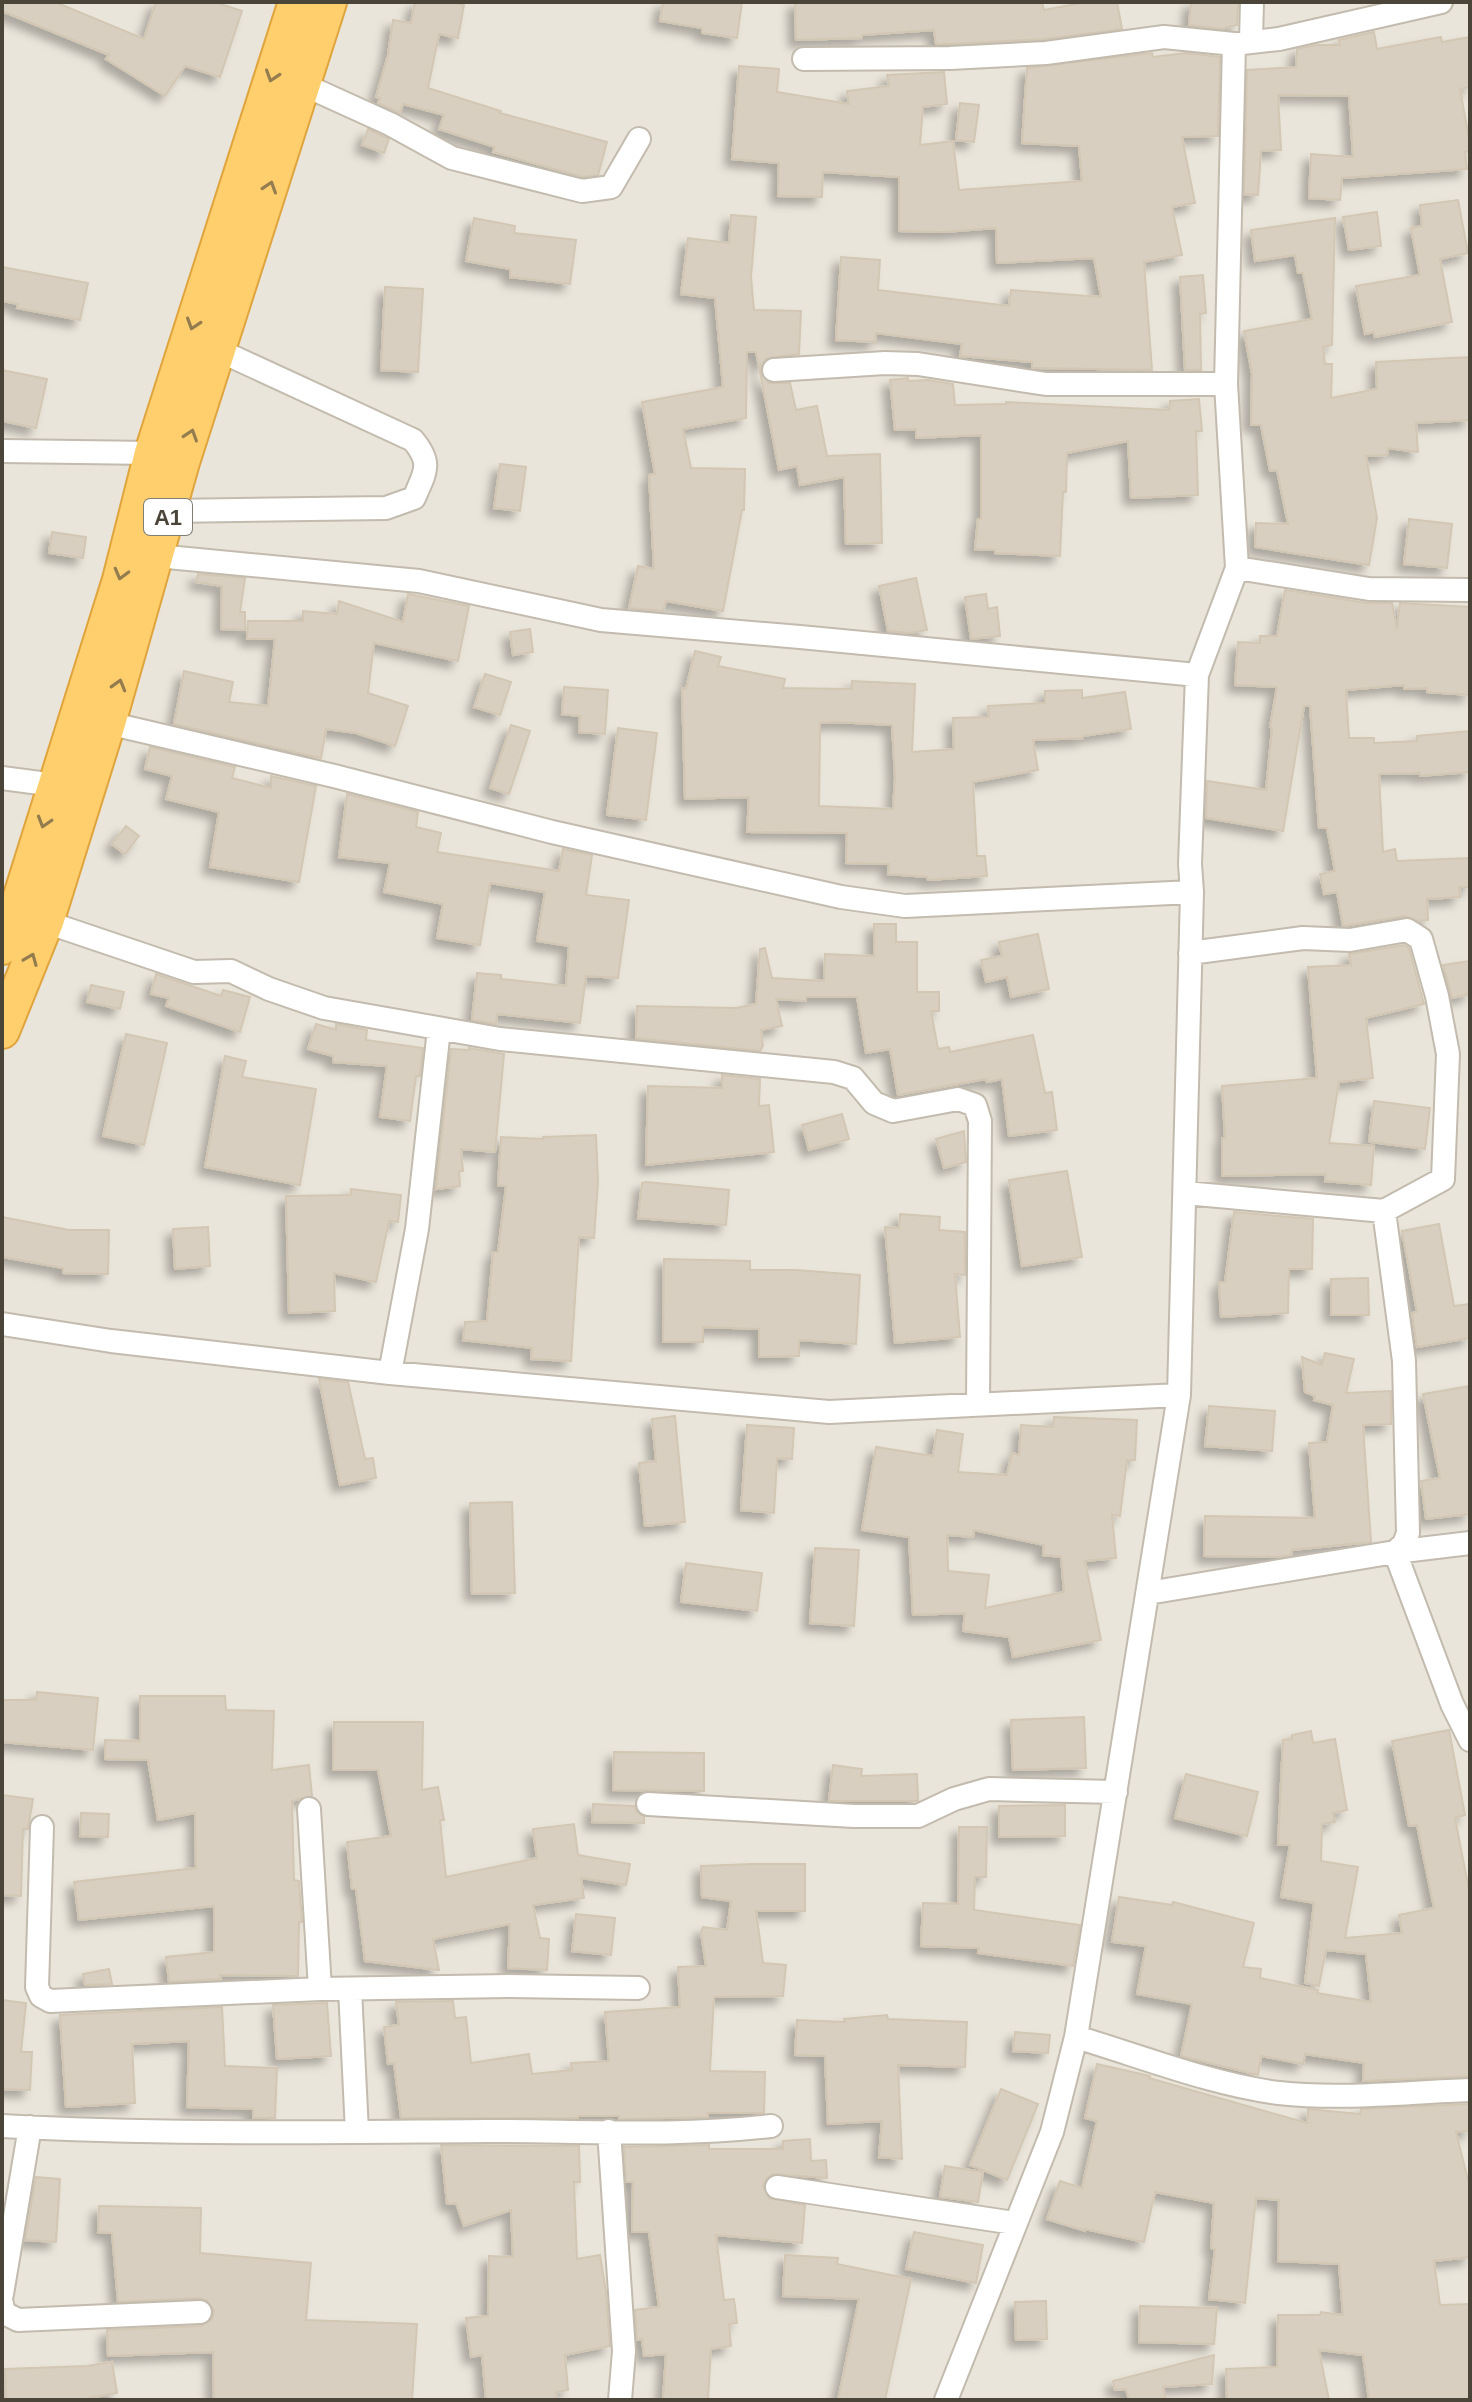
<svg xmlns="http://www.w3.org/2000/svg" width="1472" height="2402" viewBox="0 0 1472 2402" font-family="Helvetica,sans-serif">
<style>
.residential{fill:#eae5da}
.building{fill:#d8cfc1;stroke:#d3c7b4;stroke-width:2;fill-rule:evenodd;filter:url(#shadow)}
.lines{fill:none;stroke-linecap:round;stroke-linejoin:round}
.minor-casing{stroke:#c2bbae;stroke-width:26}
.highway-casing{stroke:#e0a43c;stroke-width:38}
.minor{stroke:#fff;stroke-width:22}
.highway{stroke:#ffcf6e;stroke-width:34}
.oneway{stroke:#937c4e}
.labels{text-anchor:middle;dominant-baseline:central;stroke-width:6;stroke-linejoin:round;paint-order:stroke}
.shield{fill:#fff;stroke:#817c74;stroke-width:2}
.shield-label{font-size:22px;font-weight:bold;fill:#4b4439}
</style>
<defs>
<filter id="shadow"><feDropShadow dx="-7" dy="7" stdDeviation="4" flood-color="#0004"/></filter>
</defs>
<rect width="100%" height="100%" fill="#f6f3ec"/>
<path class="residential" d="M2,2h1468v2398h-1468z"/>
<path class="building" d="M2,2h53l89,37 12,-37h58l28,9 -22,66 -35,-11 -20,30 -59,-37 3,-4 -107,-44z
M415,2h32l17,3 -6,33 -19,-4 -11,54 73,23 -1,2 107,29 -9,33 -15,2 -90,-25 2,-5 -56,-18 5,-14 -41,-11 -3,9 -22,-10 2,-5 -4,-1 12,-42 5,-35 18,3z
M663,2h79l-5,36 -35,-5v-5l-42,-7z
M795,2h247l2,8 42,-8h31l5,27 -77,10 -95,5h-14l-2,-14 -72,5v3l-66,2z
M1191,2h47l-1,23 -16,4 -32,-4z
M1374,32l3,17 64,-12 1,5 28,-5v50l-10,2 10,55v7l-5,1 2,17 -125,9 -2,22 -31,-2 2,-44 42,3 -4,-61 -71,-1 3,55 -20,1 -3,44 -14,-1 3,-124 49,-3 1,-18 20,-4h23l-1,-5z
M1152,53l1,4 33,-4 34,4 -2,79 -36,1 13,66 -23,4 10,48 -38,7 8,108 -115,-2h-5v-6l-72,-6 2,-12 -86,-11 -1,9 -39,-2 5,-83 39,3 -2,30 131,16 2,-16 90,7 -7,-39 -97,5 -1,-35 -52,4 -45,-1v-54l-76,-5 -1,25 -44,-1 1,-33 -47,-4 7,-93 40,3 -2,23 72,12 -2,-13 42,-5 -2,-11 57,-3 3,32 -24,3 -3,38 33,-4 6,49 123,-9 -3,-35 -57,-3 5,-75z
M960,103l19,2 -5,37 -18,-2z
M368,129l21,10 -5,14 -22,-8z
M1458,200l10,53 -28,6 12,63 -77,15 -1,-5 -9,2 -9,-48 64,-11 -9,-47 11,-2 -2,-21z
M1377,212l4,34 -32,4 -6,-33z
M731,215l25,2 -5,60 3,33 47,1 -2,43 -32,4 -6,7 -1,7 -4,-20h-9l-1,66 -63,11 8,39 54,1 -1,41h-2l-19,101 -57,-10 -3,10 -34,-3 9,-42 16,3 -5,-94 6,-1 -13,-72 81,-15 -8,-89 -34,-4 7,-56 41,5z
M474,218l41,8 -1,7 62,7 -6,44 -60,-7v-8l-44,-8z
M1335,218l-3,127 -9,2 2,17h7l-1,34 46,-9 -1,-27 94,-5v63l-54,3 2,29 -30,-4 -1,7 -21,1 11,62 -8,47 -114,-18 1,-24 32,1 -11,-54 -7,1 -9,-46h-10l1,-51 -8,-43 68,-12 -9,-46h-5l-3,-18 -40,6 -4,-31z
M2,267l86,16 -8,37 -63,-12 1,-4 -16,-3z
M1203,275l3,38 -6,1 1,56h-16l-5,-93z
M385,287l38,2 -5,83 -37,-2z
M2,370l45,9 -11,49 -34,-7z
M760,372l9,11h21l6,27 21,-4 10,50 53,-2 2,89 -36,1 -2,-67 -44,8 -3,-19 -18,4z
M908,378v3l20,-1 25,4 2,21 51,-1v-2l163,8 1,-9 29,-2 3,32h-6l2,64 -67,3 -3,-57 -61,12 -1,39h-3l-3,64 -65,-3v-3l-20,-1 3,-30h3v-84l-65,3v-9l-21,1 -5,-50z
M500,464l26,3 -6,44 -26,-3z
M1409,519l43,5 -5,44 -43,-4z
M52,532l34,5 -3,21 -34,-5z
M198,574l47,4 -5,34h5v18l-24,-1 1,-43 -26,-4z
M916,578l11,52 -17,3 -22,-2 -9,-45z
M1285,590l82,13h25l5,26 3,-26 70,4v88l-43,-3v-4l-23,1v-4l-58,5 3,48h25v5l43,-2v-5l53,-5v41l-50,4v-3l-41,1 4,78 12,-3 2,12 73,-3v29h-11l1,10 -33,2 1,21 -10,1 -13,-5 -62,10 -6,-34 -13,2 -4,-20 15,-3 -8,-43h-8l-9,-122h-6l-21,125 -77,-13 1,-37 59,9 6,-62 -2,-1 7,-40 -42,-2 3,-43 22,1v-7h17z
M408,594l61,12 -11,55 -84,-18 -6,50 40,13 -13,40 -39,-13 -30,-4 -5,29 -147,-34 10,-53 49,11 -4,20 39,4 7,-67h-28l1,-18h55v-10l34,3 2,-13 64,21z
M986,594l2,15 9,-2 3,29 -29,3 -6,-42z
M530,629l3,23 -20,3 -3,-23z
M695,651l26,6 -3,9 67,13 -2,9 69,1v-8l63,3 -3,68 42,-3 -1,-31 36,-1 -1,-11 57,-3v-12l37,-1v8l43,-6 6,37 -48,7v2l-50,2 5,30 -65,12 4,74h8l2,20 -59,4 -1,-3 -39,-3 1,-10 -43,-1 1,-30 -100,-1 2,-35 -64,2 -3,-111 4,1zM835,722l57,3 3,52 -2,32 -74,-3 1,-83z
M485,674l26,8 -11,33 -26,-8z
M564,687l44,3 -3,44 -26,-2 1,-16 -18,-2z
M511,725l19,6 -21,63 -19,-6z
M618,728l39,5 -11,87 -39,-5z
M150,747l85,20 -3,11 39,10v-12l45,10 -17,96 -89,-15 9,-55 -53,-13 6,-23 -27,-7z
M347,794l71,18 -2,15 25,6 -4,19 122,19 4,-22 29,6 -6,40 43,5 -11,78 -32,-2 -6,47 -83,-9 -1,10 -24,-4 5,-47 24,2v4l65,7 3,-40 -32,-5 8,-49 -55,-9 -10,62 -43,-7 6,-34 -59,-12 6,-29 -51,-6z
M126,826l13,10 -14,18 -13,-10z
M874,924h22v18h21v50h22v19h-8l7,38 11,-2 1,5 83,-17 12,58 7,-1 5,38 -48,6 -7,-57 -15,3 -1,-3 -88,16 -8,-46 -24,4 -9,-56h-51v4l-30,-2 6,27 -21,4 2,16 -3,5 -124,-13 1,-32 99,2 20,-4 4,-55 5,-1 7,30 52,3 1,-27 49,2z
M1038,934l11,55 -38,8 -4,-20 -21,5 -5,-22 21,-4 -3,-14z
M1404,945l5,3 15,56 -58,14 7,60 -34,4 -10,61 45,3 -3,39 -46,-4 1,-7 -104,2v-38h3l-3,-52 95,-8 -9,-111 43,-2 -2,-11z
M1470,961v33l-18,4 -9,-33z
M156,974l65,22 2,-6 27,7 -10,35 -74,-26 3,-8 -18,-4z
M91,985l33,7 -4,17 -33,-7z
M316,1024l20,6v-6l31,6 -1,10 57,8 -3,28h-4l-6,45 -30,-4 7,-51 -54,-4v-6l-25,-7z
M126,1034l41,9 -23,102 -41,-9z
M469,1048l35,6 -9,98 -34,-3 2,22h-4l1,15 -24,3 15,-140 18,1z
M225,1056l21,5 -4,16 74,12 -16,96 -95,-18z
M722,1075l38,4 -1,27 10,-1 5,47 -128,13 2,-79 74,2z
M1374,1101l56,7 -5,41 -56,-7z
M842,1114l7,25 -40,11 -7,-25z
M964,1131l2,31 -22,6 -8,-29z
M596,1135l2,47 -4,56 -15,-1 -8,124 -40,-2 1,-11 -69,-8 2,-18 22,-1 6,-69h5l8,-66 -8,-1 3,-48 42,2v-2z
M1067,1171l15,86 -60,9 -13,-86z
M646,1182l83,8 -3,35 -88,-7 4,-35z
M351,1189l50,6 -3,27 -9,-1 -13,61 -42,-9 1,38 -46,2 -3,-117 65,-1z
M1234,1212l79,7 -1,50h-23l-1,44 -67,4 -2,-35h6z
M900,1214l40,3 -1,13 26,2v43l-10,-1 5,63 -65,6 -10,-116 14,1z
M2,1217l67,13h40l-1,44 -45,-1v-5l-61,-11z
M1439,1224l15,82 16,-2v34l-53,9 -5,-34 5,-1 -15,-81z
M208,1227l2,39 -35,3 -2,-40z
M664,1259l86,2v9h46l64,5 -4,69 -57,-4v16l-40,1v-28l-56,-2v15h-40z
M1368,1278l1,37h-38v-36z
M1325,1353l29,6 -8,34 45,-2v33l-28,1 8,117 -79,8 -1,5 -11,2 -76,-1 1,-40 110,2 -6,-75 18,-1 6,-37 -19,-5 1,-4 -10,-4 -3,-35 20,8z
M319,1379l29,3 17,77 8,-1 3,20 -36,7z
M1470,1386v128l-44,5 -5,-38 19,-3 -17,-84z
M1209,1406l66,5 -3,40 -67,-5z
M675,1416l10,106 -40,4 -6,-63 17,-2 -4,-42z
M1054,1417l83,3 -2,40h-8l-7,56 -8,-1 4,43 -31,3 16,79 -88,17 -4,-20 -46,-6 2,-18 -52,2 -4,-78 -47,-7 14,-83 57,9 4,-26 26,4 -5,38 49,3 5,-22 7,2 2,-30 32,2zM974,1530l70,15 -1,10 18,2 3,35 -79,16 4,-33 -41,-4 -1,-36 26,2z
M747,1425l47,3 -2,31 -15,-1 -3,55 -33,-3z
M512,1502l3,91 -43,1 -2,-91z
M815,1548l44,2 -5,76 -44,-3z
M686,1563l76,10 -5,38 -76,-9z
M37,1692l61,6 -5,52 -91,-8v-42h34z
M140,1696h85l1,14 48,1 -2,59 37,-5 3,31 -20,5 2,79 5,1 3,41h-3l-1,54 -78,-1 1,4 -52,3 -3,-25 48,-5v-46l-135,14 -5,-38 122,-14 -1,-55 -37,7 -10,-60 -43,-1v-19l35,1z
M1084,1717l2,51 -73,2 -2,-50z
M334,1722h89l-1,68 16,-3 6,33h-4l6,57 91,-19 -4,-29 41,-5 4,31 52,9 -4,21 -45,-7 3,20 -51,7 7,33 9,1 -2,31 -39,-2 2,-44 -77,15 6,31 -74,-9 -9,-72h-4l-5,-47 44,-6 -13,-66h-45z
M1449,1730l16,85 -10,3 15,77v181l-107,5 1,-18 -59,-9 -2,10 -42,-8 -3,19 -77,-19 11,-52 -55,-10 9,-48 -34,-4 7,-45 53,8 1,-3 81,21 -11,44 18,2 -1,9 58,12 -1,3 54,9 -5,-48 -40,-4 -7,36 -14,-3 9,-80 -33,-6 9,-52h-12l5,-105 9,-1v-4l19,-4 2,12 22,-4 12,71 -14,3 2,9 -13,2 -1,37 37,6 -13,71 57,-5 -3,-18 35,-7 -17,-83 -8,1 -17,-85z
M614,1752l90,1v38l-91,-1z
M833,1765l29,4 -1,7 56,-2 1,27h-89z
M1186,1774l72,18 -11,44 -72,-18z
M2,1795l31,4 -5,30h-5l-2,67 -19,-1z
M593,1804l41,2 2,5 8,6v6l-52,-1z
M1065,1805v31l-66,1v-31z
M81,1813l28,1 -1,23 -28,-1z
M959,1827h28l-1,50h-11l-1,33 106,15 -7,41 -95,-13 1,-5 -58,-2 2,-43 35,1z
M752,1864h53v47h-49l7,52 23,2 -3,31 -69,1 -4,74 55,1 -1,41h-56v4l-43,1 -46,1v-3h-41v2h-177l-7,-55 -6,1 -4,-37 15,-2 -3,-23 57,-1 2,17 11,-1 5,46 58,-9 3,20 40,-4 -1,-7 38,-2 -4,-49 75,-5 -2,-40 28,-1 -5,-34 2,-5 24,3 4,-29 -29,-4 -1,-31z
M576,1914l39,4 -4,37 -39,-4z
M109,1969l3,15 -27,1 -2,-11z
M2,2000l24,3 -5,49h11l-2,38 -28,-1z
M327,2003l4,53 -54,3 -4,-54z
M222,2007l3,59 52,2 -2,50h-22v-9l-66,-2 2,-66 -57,3 3,59 -69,4 -6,-92z
M887,2015l1,4 79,3 -2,45 -67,-2 4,94 -23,-2 3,-36 -54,3 -3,-68 -30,-1 2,-35 48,2 -1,-3z
M1015,2032l35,3 -2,18 -35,-2z
M1097,2064l53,12 -1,2 158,45 1,-14 52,5 1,-5 109,-5v27l-14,1 14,56v69l-36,4 6,44 30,-1v96h-101l-6,-45 -44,-5 10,50h-102l-1,-31 51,-2 1,-52h42l1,-3 22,3 -4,-51 -61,-3 1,-61 -23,-2 -11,105 -36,-4 6,-50 -4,-1 3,-45 -59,-11 -11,50 -59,-13v2l-38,-12 13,-38 22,7 15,-67 -12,-3z
M1001,2089l37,15 -31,76 -37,-15z
M810,2139l1,22 15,-1 1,18 -54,-4 -6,4 -4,8 6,12 36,7 -3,38 -86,-8 8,65 10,-1 3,24 -8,1 2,22 -20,3 -3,51h-45l3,-46 -22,2 -2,-17 -5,1 -2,-30 24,-3 -10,-75h-17l1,-50h-7l-2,-35 85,-2v4h74v-8z
M441,2145l138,1 1,36h-6l3,77 23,-4 6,37 4,54 -45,9 3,35 -12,2 1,8h-71l-4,-45 -11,2 -5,-39 22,-2 1,-60 24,1 -2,-47 -47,16 -8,-23 -9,1z
M945,2166l38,6 -5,30 -38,-5z
M36,2177l24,2 -4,63 -31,-2z
M99,2206l102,2 -1,45 111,10 -5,57 111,4 -5,76h-198l-1,-48 -105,4 -1,-26 94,-4 11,-7 2,-8 -7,-11 -7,-2 -82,4 -6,-69 -14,-1z
M914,2232l69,13 -7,38 -70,-14z
M785,2255l53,3 -1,6 74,15 -26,121h-47l21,-101 -76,-3z
M1046,2301l1,38 -31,1 -1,-38z
M1140,2306l77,2 -3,36 -75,-2z
M1214,2355l-2,29 -49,3 3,13h-37l-3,-11 -11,1 -2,-9z
M112,2362l5,31 -38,7h-73l-1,-31 82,-3z"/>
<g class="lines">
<g class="minor-casing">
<path id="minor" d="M1251,40l1,-38
M804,59l146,-1 96,-5 118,-16 70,7 45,-5 162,-37
M302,84l88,40 62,34 130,33 29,-4 28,-48
M774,370l111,-7 33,1 128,20h180
M2,451l150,2
M169,511l217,-3 28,-10c11,-26 19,-34 -1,-58l-195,-90
M157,556l262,25 182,39 199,17 397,38
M1237,568l132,21 101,1
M108,723l226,53 218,56 289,65 64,9 287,-14
M2,778l53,7
M46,922l148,50 37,-1 38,18 55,19 176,31 334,33 19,6 21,25 19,8 65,-12 17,6 5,16 -2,283
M1190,953l113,-15 47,2 57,-10 14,9 16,57 11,58 -5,125 -59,32 20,150 4,172 -4,11 -9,8 57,152 18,36
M1185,1193l199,18
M2,1324l109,17 279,32 439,39 350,-17
M390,1373l27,-144 22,-200
M1148,1593l247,-41 75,-9
M648,1804l206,12h64l36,-17 35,-10 127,3
M309,1809l11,180
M42,1827l-5,160 4,9 9,5 270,-12 189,-3 129,2
M350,1989l7,143
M1076,2037c64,19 137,48 203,56 63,7 128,-1 191,-3
M2,2126c161,9 324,6 485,5 95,0 190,6 284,-5
M609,2131l15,220 -4,49
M777,2187l237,36
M2,2294l28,-167
M2,2304l2,9 14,7 182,-8
M946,2400l106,-268 24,-95 103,-642 13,-503 -2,-28 7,-189 40,-107 -11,-184 8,-340"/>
</g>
<g class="highway-casing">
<path id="highway" d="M2,947l14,-35 104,-332 32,-127 144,-451
M2,1031l44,-109 62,-199 74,-261 147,-460"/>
</g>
<use href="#minor" class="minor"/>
<use href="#highway" class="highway"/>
</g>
<defs><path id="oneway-chevron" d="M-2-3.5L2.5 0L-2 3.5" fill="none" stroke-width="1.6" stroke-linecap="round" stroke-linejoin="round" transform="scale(2)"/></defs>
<g class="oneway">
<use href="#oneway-chevron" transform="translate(272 76) rotate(108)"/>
<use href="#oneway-chevron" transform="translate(270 187) rotate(-72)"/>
<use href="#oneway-chevron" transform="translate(193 324) rotate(108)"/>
<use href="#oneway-chevron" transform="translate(191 435) rotate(-72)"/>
<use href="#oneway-chevron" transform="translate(121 574) rotate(105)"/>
<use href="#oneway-chevron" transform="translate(119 685) rotate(-74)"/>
<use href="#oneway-chevron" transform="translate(44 822) rotate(107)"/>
<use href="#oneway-chevron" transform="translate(31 959) rotate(-68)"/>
</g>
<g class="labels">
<rect class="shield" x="144" y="499" width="48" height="36" rx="6"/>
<g class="shield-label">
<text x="168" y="517">A1</text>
</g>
</g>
<rect width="1472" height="2402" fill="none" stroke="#4b4439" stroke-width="8"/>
</svg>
